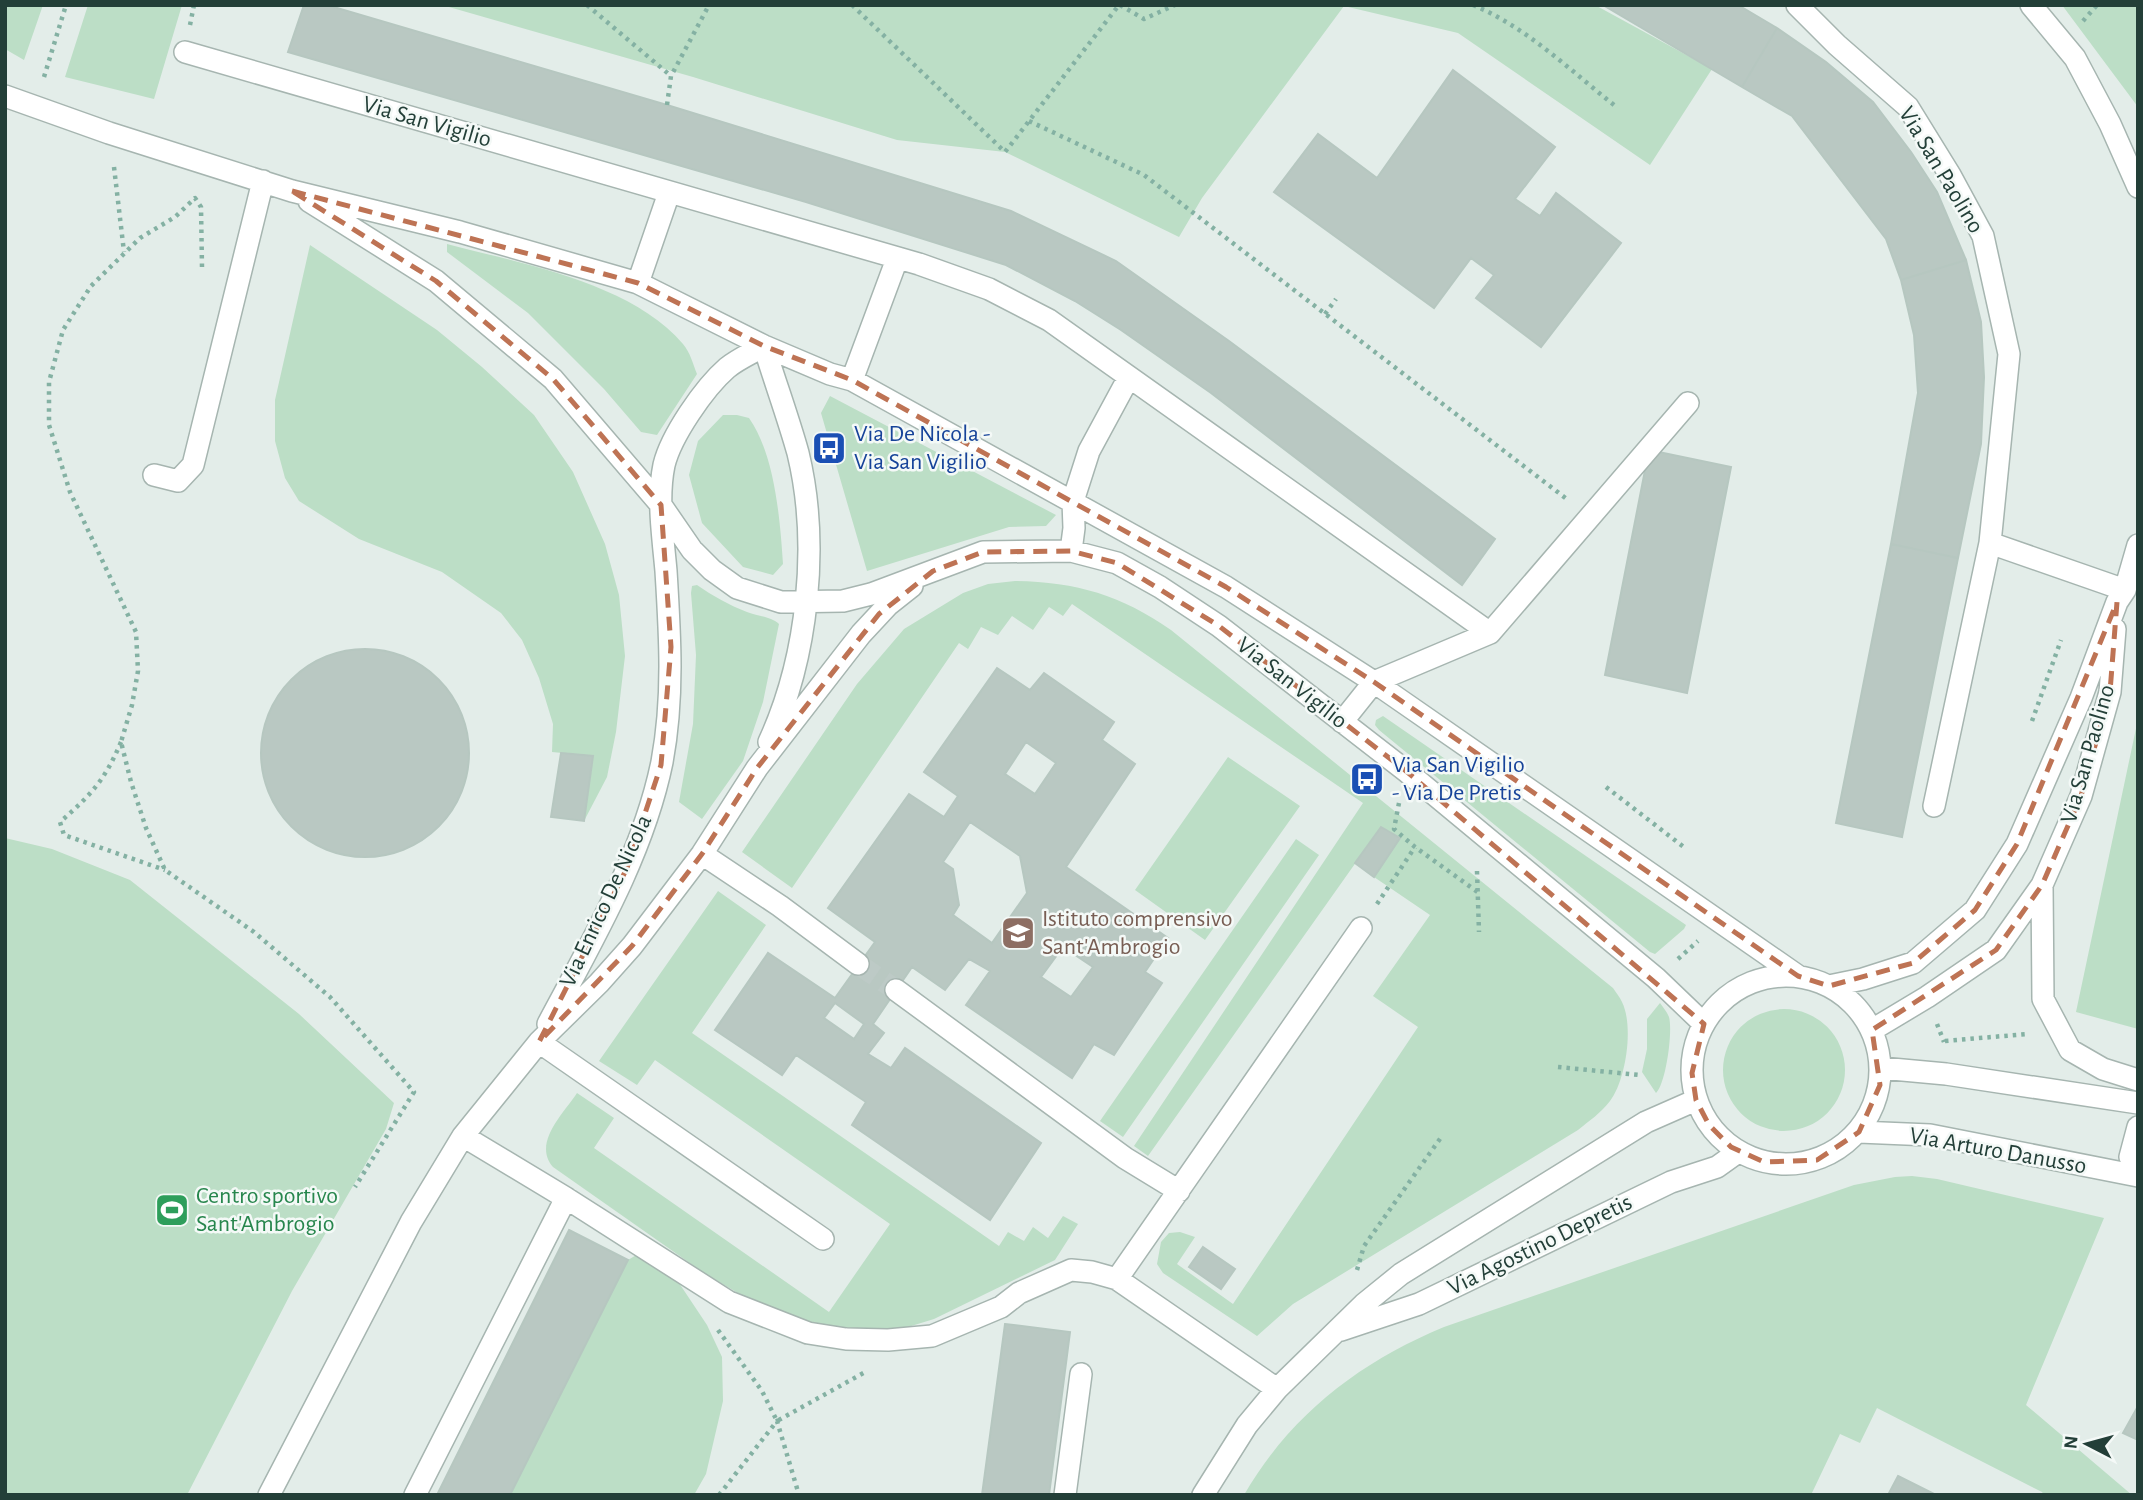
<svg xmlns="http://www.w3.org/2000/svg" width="2143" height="1500" viewBox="0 0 2143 1500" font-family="'Alegreya Sans',sans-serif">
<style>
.green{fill:#bcdec6}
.building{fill:#b9c8c2;stroke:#b6c7c0;stroke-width:2;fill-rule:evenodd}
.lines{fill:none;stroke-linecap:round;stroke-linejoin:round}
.minor-tunnel{stroke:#bdcac6;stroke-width:21;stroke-dasharray:21 10;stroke-linecap:butt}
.minor-casing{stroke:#a6b5b0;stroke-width:24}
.path{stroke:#84b1a3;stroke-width:4.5;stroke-dasharray:3.5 5;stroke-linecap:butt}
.minor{stroke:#fff;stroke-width:21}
.marked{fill:none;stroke:#be7354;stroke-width:5;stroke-dasharray:14 9;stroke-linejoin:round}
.labels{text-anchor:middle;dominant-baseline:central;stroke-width:5;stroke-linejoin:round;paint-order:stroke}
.street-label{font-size:24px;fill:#233f38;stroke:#f4f9f7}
.transit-label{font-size:24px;fill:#164399;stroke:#f4f9f7;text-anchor:start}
.education-label{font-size:24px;fill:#785e54;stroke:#f4f9f7;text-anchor:start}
.leisure-label{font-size:24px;fill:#27864d;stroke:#f4f9f7;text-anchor:start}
</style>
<rect width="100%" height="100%" fill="#e3ede9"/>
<path class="green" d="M5,5h38l-19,55 -19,-11z
M88,5h94l-28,94 -89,-22z
M442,5h1153l117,64 -62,96 -192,-132 -114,-27 -142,192 -23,39 -174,-85 -108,-12 -204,-63z
M2062,5h76v102z
M447,244c76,20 184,39 236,100 7,8 10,20 14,30l-40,61 -16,-3 -37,-43 -76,-76 -81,-61z
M310,245l127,85 45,37 52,48 39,57 32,72 14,51 6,61 -9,76 -9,45 -23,44 9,-65 -41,-4 1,-28 -14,-46 -17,-38 -21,-27 -59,-41 -83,-33 -60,-38 -14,-23 -10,-37v-41z
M830,396l226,119 -10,11 -37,1 -142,44 -46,-158z
M723,415h14l12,3c26,37 31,101 34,146l-10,11 -30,-8 -41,-44 -13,-48 9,-34z
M1015,581c61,1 106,14 156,49l442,358c3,5 7,9 9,14 12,24 4,78 -12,99 -9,12 -21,20 -32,29l-285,174 -36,32 -94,-63 -6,-9 4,-22 8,-9 11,-1 15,5 -18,27 56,40 185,-277 -45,-31 57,-81 -56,-38 26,-39 -19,-11 -233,329 -14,-10 229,-343 -291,-199 -9,12 -14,-9 -16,23 -21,-14 -14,19 -17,-8 -13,22 -9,-6 -167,245 -50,-36 115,-168 47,-55 59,-36 25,-9z
M697,585c16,11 32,20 50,27 12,5 23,4 32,12l-16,78 -20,59 -41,58 -23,-17 14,-78 3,-69 -5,-62 1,-7z
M1383,716l303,209 -2,4 -29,25 -5,-2 -271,-222 -4,-5 1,-5z
M2138,719v310l-62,-17z
M1228,757l72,49 -95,134 -70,-50z
M5,838l47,11 78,31 169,134 95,89 -8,26 -94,162 -105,204h-182z
M1296,839l23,16 -196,282 -23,-16z
M718,891l48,34 -74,108 307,213 9,-14 16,9 9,-14 15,11 15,-22 15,8 -23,36 -121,59 -26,8 -27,4 -34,-1 -34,-5 -37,-12 -38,-20 -34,-20 -151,-106c-21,-24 11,-54 24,-74l37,25 -20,30 235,164 61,-88 -235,-164 -18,25 -38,-24z
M1660,1003c3,4 7,9 9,14 4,14 -3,67 -13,76l-14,-21 5,-23v-30z
M1723 1070a61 61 0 1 1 122 0a61 61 0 1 1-122 0Z
M1912,1176l25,3 167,39 -78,187 106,90h-88l-2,-3 -165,-84 -17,35 -20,-9 -29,61h-567c47,-81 116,-133 200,-168l410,-142 41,-8z
M638,1254l41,29 28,42 15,32 1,44 -17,73 -12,21h-184l118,-235z"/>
<path class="building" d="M304,5h23l340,100 344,106 105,50 113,80 266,198 -33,46 -251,-192 -90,-63 -46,-29 -69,-36 -200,-63 -518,-150z
M1603,5h135l39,23 -35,59z
M1777,28l49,34 47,40 38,50 26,40 29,68 -65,20 -15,-41 -94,-123 -50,-29z
M1453,70l102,77 -40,52 25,17 16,-23 65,50 -80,104 -65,-49 18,-23 -23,-17 -37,50 -160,-116 44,-58 59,44z
M1966,260l15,62 3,55 -3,67 -23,114 -67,-14 27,-151 -4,-58 -13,-55z
M1649,450l82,17 -44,226 -82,-18z
M1891,544l67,14 -56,279 -66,-14z
M261 753a104 104 0 1 1 208 0a104 104 0 1 1-208 0Z
M997,668l33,22 14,-17 70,49 -12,18 33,24 -69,103 102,71 -23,34 17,11 -48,72 -20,-11 -22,34 -106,-73 24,-34 -21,-12 -24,31 -33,-23 -39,57 11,9 -16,21 23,14 14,-20 136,95 -51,77 -138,-95 14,-23 -70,-47 -14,20 -67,-45 53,-77 67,45 40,-56 -47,-34 81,-114 35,23 14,-21 -34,-24zM1026,742l30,21 -21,31 -30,-20zM970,822l50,34 7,37 -35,50 -39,-28 6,-10 -6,-36 -10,-7zM1063,947l30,20 -22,30 -30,-20zM835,1003l29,21 -10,15 -30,-21z
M561,753l32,3 -9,65 -33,-4z
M1381,827l19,11 -26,39 -19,-14z
M569,1230l59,30 -118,235h-73z
M1203,1247l32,22 -14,20 -32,-22z
M1005,1324l65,8 -21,163h-67z
M2138,1406v34l-15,-7z
M1898,1476l38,19h-48z"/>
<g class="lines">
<path class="minor-tunnel" d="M858,964l38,26"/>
<g class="minor-casing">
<path id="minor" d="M1797,5l40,40 71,62 42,68 33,61 26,118 -19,189 -56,263
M2031,5l44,53 35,66 28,63
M185,52l734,212 70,25 60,31 441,313
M5,96l104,37 183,58 168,41 178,51 126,63 66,28 22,6 374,207 148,95 424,294
M309,201l127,80 117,98 108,126 31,45 20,20 25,18 44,14 62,-1 28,-7 112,-42 88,-1 46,12 43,24 59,39 187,145 250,207 48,46
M638,283l31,-90
M764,346c11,36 24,71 34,107 22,91 10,204 -29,289
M852,380l45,-121
M154,475l24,6 15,-16 70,-284
M1990,543l135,47
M1071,551l3,-23 -1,-27 16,-50 40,-74
M1342,722l32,-40 116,-49 198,-230
M702,854l78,52 78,58
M2042,885l1,114 27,51 33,19 35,11
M1692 1070a94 94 0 1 1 188 0a94 94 0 1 1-188 0Z
M1829,986l34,-7 50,-16 62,-53 42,-66 64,-146 36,-96 8,-12 13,-45
M896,990l229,168 54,33
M548,1024c44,-83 95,-169 114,-262 12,-64 8,-127 4,-191 -3,-34 -9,-72 -2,-106 7,-29 40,-77 63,-97 11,-9 25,-15 37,-22
M1872,1030l55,-33 69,-47 46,-65 39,-89 29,-104 5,-63
M539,1042l284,197
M1881,1068l65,6 192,29
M2138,1127l-8,30 8,11
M1859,1132l71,3 208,41
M463,1136l103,62 163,104 79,31 38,6 42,1 44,-4 69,-29 18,-14 52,-23 21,2 25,7 160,110
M1117,1279l244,-351
M1341,1330l78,-26 252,-122 46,-15 21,-15
M269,1495l142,-273 52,-86 76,-94 60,-59 33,-37 70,-92 55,-86 104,-134 27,-29 24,-19
M415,1495l151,-297
M1065,1495l16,-121
M1203,1495l44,-70 30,-36 87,-85 37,-30 245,-152 50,-22"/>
</g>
<path class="path" d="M587,5l84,71
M852,5l153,147 114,-147
M1120,5l24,14 31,-14
M1473,5c53,22 97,65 141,100
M2083,21l14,-16
M190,25l4,-20
M44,77l22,-72
M667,105l4,-29 38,-71
M1029,121l115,54 424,325
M114,167l10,85
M202,267l-1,-60 -6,-9 -20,19 -35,21 -49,48 -28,44 -14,52v43l21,67 66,140 2,39 -6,34 -11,37 10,40 15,46 19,42 89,62 76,65 84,95 -59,95
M1325,314l11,-15
M2032,721l29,-81
M121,742c-16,38 -30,53 -61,80l4,13 101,35
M1606,787l79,61
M1399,803l-5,26 21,18 64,46
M1477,871l2,61
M1377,904l38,-57
M1678,959l20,-18
M1937,1024l7,18
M1945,1041l82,-7
M1558,1067l81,8
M1357,1270l7,-24 78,-110
M718,1330l44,61 15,30 90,-50
M719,1495l58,-74 22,74"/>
<use href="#minor" class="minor"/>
</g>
<path class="marked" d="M292,191l346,92 126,63 88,34 374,207 148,95 424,294 31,10 84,-23 62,-53 42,-66 100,-242 -7,90 -29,104 -39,89 -46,65 -124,80 8,55 -21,47 -42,28 -53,2 -33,-15 -22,-22 -13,-25 -4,-27 12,-49 -298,-253 -187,-145 -102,-63 -46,-12 -88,1 -50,19 -54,43 -122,154 -55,86 -70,92 -93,96 88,-174 34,-103 10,-118 -10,-142 -108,-126 -117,-98z"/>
<defs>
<g id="bus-square" transform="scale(1.75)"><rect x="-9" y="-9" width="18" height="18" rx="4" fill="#1a4fb4" stroke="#f4f9f7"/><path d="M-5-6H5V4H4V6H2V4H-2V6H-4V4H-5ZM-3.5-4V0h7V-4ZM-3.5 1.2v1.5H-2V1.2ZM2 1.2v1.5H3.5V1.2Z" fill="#fff"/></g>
<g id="school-square" transform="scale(1.75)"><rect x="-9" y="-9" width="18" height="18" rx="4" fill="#8d6e63" stroke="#f4f9f7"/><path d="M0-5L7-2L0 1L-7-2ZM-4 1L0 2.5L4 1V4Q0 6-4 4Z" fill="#fff"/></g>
<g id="stadium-square" transform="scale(1.75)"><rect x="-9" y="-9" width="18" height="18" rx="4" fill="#2e9e5b" stroke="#f4f9f7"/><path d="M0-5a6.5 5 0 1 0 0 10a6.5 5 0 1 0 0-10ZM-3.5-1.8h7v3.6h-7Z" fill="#fff"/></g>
</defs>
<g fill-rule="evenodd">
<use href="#bus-square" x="829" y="448"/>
<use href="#bus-square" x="1367" y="779"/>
<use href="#school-square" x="1018" y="933"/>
<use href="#stadium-square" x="172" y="1210"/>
</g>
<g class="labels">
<g class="street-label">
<text transform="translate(427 122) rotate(16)">Via San Vigilio</text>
<text transform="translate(1941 170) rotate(59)">Via San Paolino</text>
<text transform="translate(1292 683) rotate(38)">Via San Vigilio</text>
<text transform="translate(2088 754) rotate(-74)">Via San Paolino</text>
<text transform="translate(606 901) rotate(-65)">Via Enrico De Nicola</text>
<text transform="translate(1998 1151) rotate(10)">Via Arturo Danusso</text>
<text transform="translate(1540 1245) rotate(-26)">Via Agostino Depretis</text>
</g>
<g class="transit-label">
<text x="854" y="434">Via De Nicola -<tspan x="854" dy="28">Via San Vigilio</tspan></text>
<text x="1392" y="765">Via San Vigilio<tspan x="1392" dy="28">- Via De Pretis</tspan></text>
</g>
<g class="education-label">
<text x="1042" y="919">Istituto comprensivo<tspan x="1042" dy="28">Sant'Ambrogio</tspan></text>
</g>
<g class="leisure-label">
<text x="196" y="1196">Centro sportivo<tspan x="196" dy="28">Sant'Ambrogio</tspan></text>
</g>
</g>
<rect width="2143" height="1500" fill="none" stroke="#233f38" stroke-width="14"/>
<g transform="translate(2087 1444) rotate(276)" stroke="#f4f9f7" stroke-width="5" paint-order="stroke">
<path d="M0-5L12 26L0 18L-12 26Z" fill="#233f38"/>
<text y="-10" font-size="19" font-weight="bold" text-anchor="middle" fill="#233f38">N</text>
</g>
</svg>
